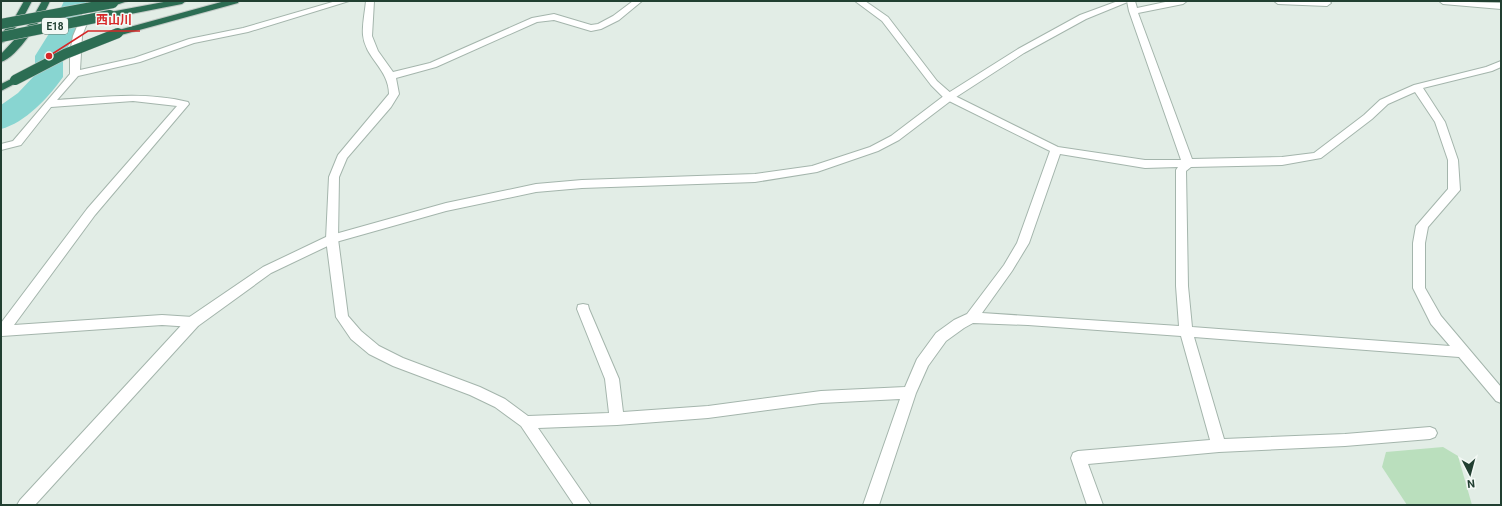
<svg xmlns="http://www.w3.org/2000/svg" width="1502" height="506" viewBox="0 0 1502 506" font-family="Roboto,'Noto Sans JP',sans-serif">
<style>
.green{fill:#badfbd}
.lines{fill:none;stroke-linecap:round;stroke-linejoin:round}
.river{fill:#88d5d1;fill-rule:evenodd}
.minor-casing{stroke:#a4b5ac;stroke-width:2}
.tertiary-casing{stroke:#a4b5ac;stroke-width:2}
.motorway-casing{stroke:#c1c9c5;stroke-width:2}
.minor{fill:#fff;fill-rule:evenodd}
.tertiary{fill:#fff;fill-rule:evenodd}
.motorway{fill:#2c6d53;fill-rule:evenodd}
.motorway-bridge-casing{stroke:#c1c9c5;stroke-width:11;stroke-linecap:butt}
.motorway-bridge{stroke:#2c6d53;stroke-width:10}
.labels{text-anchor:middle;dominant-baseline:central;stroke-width:3;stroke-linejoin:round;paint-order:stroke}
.shield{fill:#f3f9f5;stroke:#60776c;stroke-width:1}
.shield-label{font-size:10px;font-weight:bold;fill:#213f31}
.leader{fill:none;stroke:#d62828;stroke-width:1.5}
.callout-dot{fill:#d62828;stroke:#f3f9f5;stroke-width:1.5}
.callout-label{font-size:12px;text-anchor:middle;font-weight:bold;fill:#d62828;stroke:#f3f9f5;stroke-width:3;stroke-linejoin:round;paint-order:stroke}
</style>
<rect width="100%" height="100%" fill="#e2ede6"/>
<path class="green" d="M1443,447l15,9 14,49h-65l-25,-38 4,-15z"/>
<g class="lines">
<path class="river" d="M64,1h26l-14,31 -13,24v21c-14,20 -38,46 -62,52v-24l17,-12 17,-18v-19l15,-24z"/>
<g class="minor-casing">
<path id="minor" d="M88,1h8l-14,35 -2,34 54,-12 55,-19 54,-11 93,-27h13l-101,31 -54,11 -54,19 -62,14 -21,24c43,-3 88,-9 131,2l1,2 -94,111 -81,110 148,-10 31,2 5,1 1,4 -1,4 -5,1 -31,-2 -160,11 -1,-13 86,-114 90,-103 -44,-5 -82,6 -30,38 -20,5v-6l12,-3 57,-67v-21l3,-17z
M366,1h8l-2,35 6,15 15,21 37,-9 102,-45 22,-4 37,11 7,-1 15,-8 20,-15h9l-23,19 -18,9 -10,2 -37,-11 -17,2 -101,45 -40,11 3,16 -8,13 -44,51 -8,19 -1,62 10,77 13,15 18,15 24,12 77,29 25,12 23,17 81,-3 -4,-34 -28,-70 1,-4 5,-1 5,1 1,4 30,70 4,33 85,-6 113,-15 84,-4 12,-28 19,-26 18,-13 13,-6 37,-49 13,-22 33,-92 -105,-52 -14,-14 -49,-64 -27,-20h10l23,16 49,64 16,14 105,52 87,13h36l-52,-149 -2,-10h8l2,7 33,-7h17l-4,3 -45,9 54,146 90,-2 32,-4 50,-38 16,-15 34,-15 72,-18 15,-6v6l-9,4 -69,17 22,34 13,38 2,30 -32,37 -3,16v45l16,28 60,71v16l-5,-2 -37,-44 -265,-20 30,102 121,-5 85,-7 5,2 2,4 -2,4 -5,2 -85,7 -126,6 -131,12 15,41h-16l-16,-47 2,-5 5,-2 132,-11 -29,-104 -153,-11 -55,-2 -9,5 -18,13 -18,25 -12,27 -37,112h-16l37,-106 -79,4 -113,15 -91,7 -79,3 53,77h-17l-53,-79 -26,-19 -25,-12 -77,-29 -24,-12 -18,-15 -15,-22 -10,-78 3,-62 9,-22 51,-61c0,-25 -24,-36 -26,-59 -1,-10 2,-23 3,-34zM1415,92l20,30 13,38v29l-32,37 -3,17v45l18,36 19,22 -258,-19 -4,-41 -2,-115 5,-4 91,-2 39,-7 51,-39 16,-15zM1060,154l85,14 33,-1 -2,3v116l3,40 -197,-13 30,-42 17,-28z
M1274,1h55l2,2 -4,3 -49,-2z"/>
</g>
<g class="tertiary-casing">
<path id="tertiary" d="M1118,1h12l-44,18 -62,34 -71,46 -54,41 -21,11 -61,21 -62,10 -173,6 -46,4 -90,19 -110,31 -65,31 -73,53 -163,179h-18l3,-5 168,-182 75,-51 65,-31 118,-33 90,-19 46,-4 173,-6 57,-8 58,-19 21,-11 54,-41 73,-46 62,-34z
M1439,1l62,2v6l-58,-5z"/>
</g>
<g class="motorway-casing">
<path id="motorway" d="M24,1h8l-9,17 -19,24 -3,1v-9l14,-17z
M42,1h8c-6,15 -33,57 -49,61v-8l28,-30z
M111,1h17l-15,5 -4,-3z
M169,1h17l-4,3 -72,14 -4,-3 4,-3z
M225,1h14l-1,2 -117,32 -3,1 -5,-3 2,-2z
M15,77l3,1 2,2 -2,2 -17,9v-7z"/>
</g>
<use href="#minor" class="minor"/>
<use href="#tertiary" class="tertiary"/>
<use href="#motorway" class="motorway"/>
<g class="motorway-bridge-casing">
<path id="motorway-bridge" d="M1,24l112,-21
M1,37l109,-22
M15,80l50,-26 53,-21"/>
</g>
<use href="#motorway-bridge" class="motorway-bridge"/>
</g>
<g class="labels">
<rect class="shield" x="42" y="18" width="26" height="16" rx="3"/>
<g class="shield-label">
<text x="55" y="26">E18</text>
</g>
</g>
<path class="leader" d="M49 56L88 31H140"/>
<circle class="callout-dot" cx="49" cy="56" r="4"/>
<g class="callout-label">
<text x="114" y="24">西山川</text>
</g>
<rect width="1502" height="506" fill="none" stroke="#213f31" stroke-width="4"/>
<g transform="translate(1470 474) rotate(174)" stroke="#f3f9f5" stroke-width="3" paint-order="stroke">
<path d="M0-3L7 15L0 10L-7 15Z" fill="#213f31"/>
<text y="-6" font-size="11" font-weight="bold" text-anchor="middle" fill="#213f31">N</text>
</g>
</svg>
